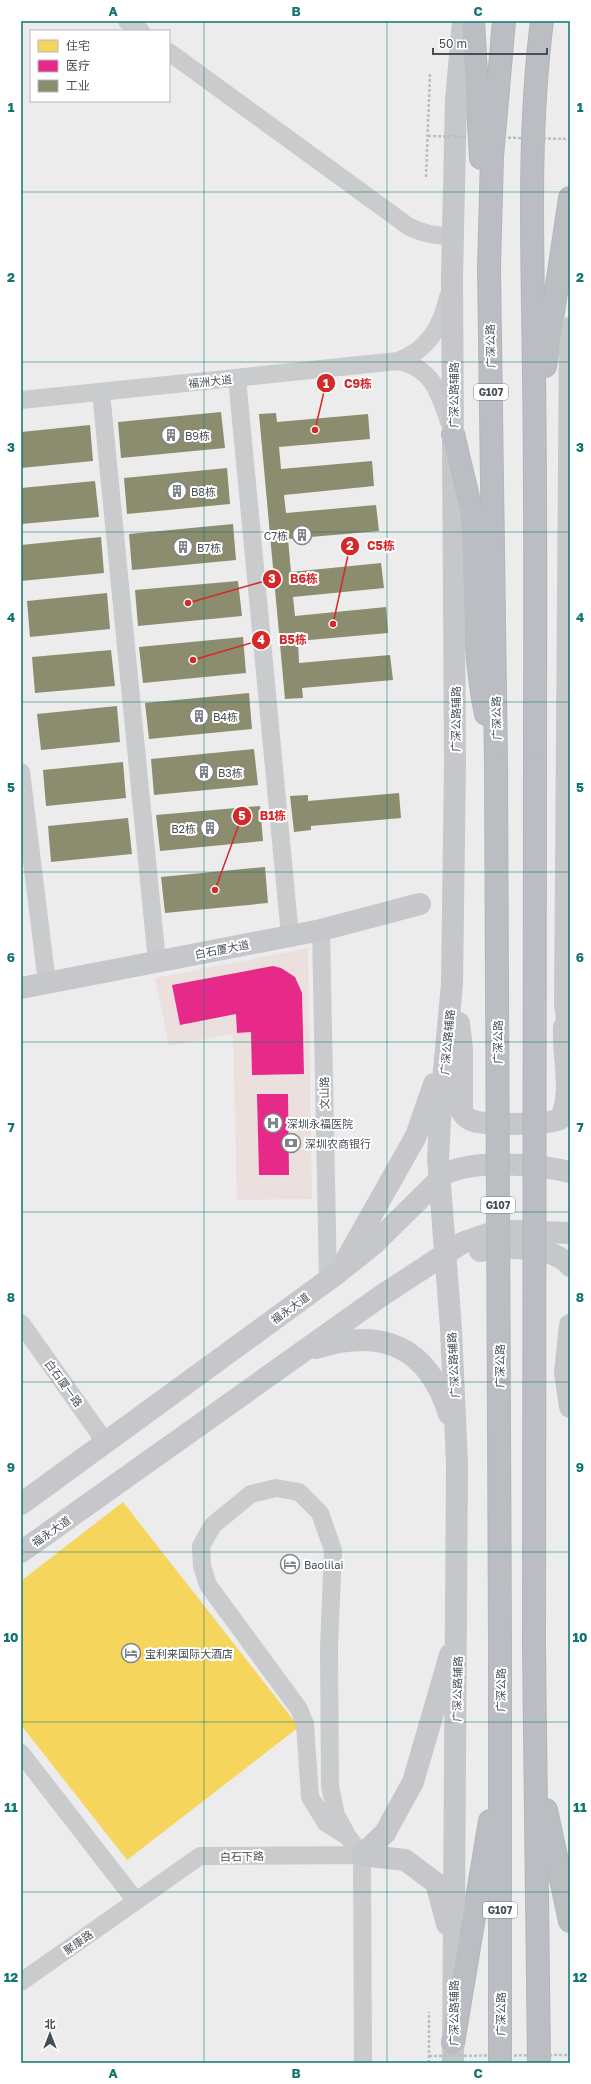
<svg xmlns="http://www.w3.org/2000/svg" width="591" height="2084" viewBox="0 0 591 2084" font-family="'Golos Text','Noto Sans SC',sans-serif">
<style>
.medical{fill:#ebe0de}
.homes{fill:#f6d55c}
.health{fill:#e7298a}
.industry{fill:#8c8c6e}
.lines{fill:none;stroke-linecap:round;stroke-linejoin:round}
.highway-casing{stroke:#b2b6ba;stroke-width:24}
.path{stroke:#b7c1be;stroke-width:2.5;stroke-dasharray:3 2;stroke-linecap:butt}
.minor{stroke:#c9cbcd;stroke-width:18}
.major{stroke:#c5c7ca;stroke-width:22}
.highway{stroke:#babdc2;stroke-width:22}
.highway-bridge-casing{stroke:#b2b6ba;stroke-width:24;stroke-linecap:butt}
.path-bridge{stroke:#b7c1be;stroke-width:2.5;stroke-dasharray:3 2;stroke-linecap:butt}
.highway-bridge{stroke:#babdc2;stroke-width:22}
.grid{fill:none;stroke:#0f766e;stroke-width:1;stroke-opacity:0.55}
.labels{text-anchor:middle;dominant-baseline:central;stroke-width:4;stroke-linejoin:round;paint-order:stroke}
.shield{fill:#fff;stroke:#7e8389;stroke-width:1}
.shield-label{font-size:10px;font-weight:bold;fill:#464e56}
.street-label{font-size:11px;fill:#464e56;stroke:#fff}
.poi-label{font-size:11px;fill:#464e56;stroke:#fff;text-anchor:start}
.leader{fill:none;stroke:#d62828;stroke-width:1.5}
.callout-dot{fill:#d62828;stroke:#fff;stroke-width:1.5}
.mark-label{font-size:12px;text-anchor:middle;font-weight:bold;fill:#fff}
.callout-label{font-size:12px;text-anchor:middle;font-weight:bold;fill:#d62828;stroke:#fff;stroke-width:4;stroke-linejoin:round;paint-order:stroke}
.neatline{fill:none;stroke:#0f766e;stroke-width:1.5}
.grid-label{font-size:13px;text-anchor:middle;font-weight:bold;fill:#0f766e}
</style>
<rect width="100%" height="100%" fill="#edecec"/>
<path class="medical" d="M308,948l4,251 -75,1 -4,-166 -64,12 -14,-68z"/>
<path class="homes" d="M123,1502l176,225 -172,133 -106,-135v-144z"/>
<path class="health" d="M273,966l8,2 14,9 7,16 2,81 -52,1 -1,-43 -14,1 -1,-19 -56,11 -8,-40z
M257,1094h31l1,81h-30z"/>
<path class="industry" d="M221,412l4,36 -104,10 -3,-36z
M276,413l1,9 91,-8 2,25 -91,8 2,22 91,-8 2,25 -90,9 2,18 90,-8 3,26 -91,8 3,33 90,-9 3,25 -91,9 2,19 91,-9 2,26 -90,8 1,22 91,-8 3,25 -91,8 1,10 -18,1 -26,-285z
M90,425l3,36 -72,7v-36z
M227,468l3,36 -103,10 -3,-36z
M95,481l4,36 -78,7v-36z
M233,524l3,36 -104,10 -3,-36z
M101,537l3,36 -83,8v-36z
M238,581l4,35 -104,10 -3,-36z
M107,593l3,36 -80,8 -3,-36z
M243,637l3,36 -103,10 -4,-36z
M111,650l4,36 -80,7 -3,-36z
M249,693l3,36 -103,10 -4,-36z
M117,706l3,36 -79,8 -4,-36z
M254,749l4,36 -104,10 -3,-36z
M123,762l3,36 -80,8 -3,-36z
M399,793l2,25 -90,8v4l-17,2 -4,-36 18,-1v6z
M260,806l3,35 -103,10 -4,-36z
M128,818l4,36 -81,8 -3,-36z
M265,867l3,36 -103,10 -4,-36z"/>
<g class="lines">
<g class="highway-casing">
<path id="highway" d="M473,21l8,137
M545,366l25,-168
M453,434l18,76 2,18c3,62 0,125 13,186
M496,763l-7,-496 3,-110 12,-136
M535,766c0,-130 1,-259 -1,-389 -1,-118 -7,-239 8,-356
M500,1648v415
M534,1648l5,415
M546,1810l24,111
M453,2043l37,-222"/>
</g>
<path class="path" d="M426,177l4,-103
M429,2063v-51"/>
<path class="minor" d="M127,21l14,10
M169,52l239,174c15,8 28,10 45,10
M398,361c34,6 42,33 51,61
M237,378l53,558
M101,392l56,570
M21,400l377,-39c30,-11 43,-34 50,-64
M21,772l26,211
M321,930l7,350
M21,1323l85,120
M21,1753l115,148
M348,1837l-22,-14 -16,-26 -5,-73 -6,-15 -91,-124 -6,-19 -1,-20 12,-21 38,-31 25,-6 23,4 21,21 13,37 -4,97 1,139 6,29 12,22 14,18 1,208
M21,1982l179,-126 162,-1"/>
<path class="major" d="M570,328l-5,676 5,40
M21,988l300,-58 99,-26
M459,1023l3,26v63c2,3 5,7 9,8 13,6 76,5 89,-1 14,-24 2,-64 4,-92
M480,1251c23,-5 75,-5 90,15
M346,1260l70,-124 18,-52
M570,1325l-5,48 5,34
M316,1348c67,-21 112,-1 133,66
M21,1504l318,-232 35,-28 71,-70c30,-15 93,-10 125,-2
M21,1552l360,-256 81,-53 32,-11 19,-1 57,2
M362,1855l23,-22 28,-51 37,-127
M362,1855l43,5 31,23 11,41
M453,2063l4,-600 -6,-134 -13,-170 3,-56 11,-119 3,-221 -3,-487 4,-176 7,-79"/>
<use href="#highway" class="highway"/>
<g class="highway-bridge-casing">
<path id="highway-bridge" d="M496,763l4,885
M534,1648l1,-882"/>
</g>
<path class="path-bridge" d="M428,136l142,3
M429,2056l141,-1"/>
<use href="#highway-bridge" class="highway-bridge"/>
</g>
<path class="grid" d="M204,21v2042M387,21v2042M21,192h549M21,362h549M21,532h549M21,702h549M21,872h549M21,1042h549M21,1212h549M21,1382h549M21,1552h549M21,1722h549M21,1892h549"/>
<defs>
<g id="building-ring" transform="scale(1)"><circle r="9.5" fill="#fff" stroke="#80858a" stroke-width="1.5"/><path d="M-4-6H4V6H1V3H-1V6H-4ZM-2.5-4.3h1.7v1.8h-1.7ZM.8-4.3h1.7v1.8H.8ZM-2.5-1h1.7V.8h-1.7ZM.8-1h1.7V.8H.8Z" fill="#80858a"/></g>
<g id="hospital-ring" transform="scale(1)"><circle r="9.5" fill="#fff" stroke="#80858a" stroke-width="1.5"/><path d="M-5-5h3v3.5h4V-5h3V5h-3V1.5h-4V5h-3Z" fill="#80858a"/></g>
<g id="bank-ring" transform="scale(1)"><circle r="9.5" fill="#fff" stroke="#80858a" stroke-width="1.5"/><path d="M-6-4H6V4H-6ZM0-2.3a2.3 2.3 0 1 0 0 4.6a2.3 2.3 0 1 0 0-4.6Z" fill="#80858a"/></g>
<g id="hotel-ring" transform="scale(1)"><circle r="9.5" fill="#fff" stroke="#80858a" stroke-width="1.5"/><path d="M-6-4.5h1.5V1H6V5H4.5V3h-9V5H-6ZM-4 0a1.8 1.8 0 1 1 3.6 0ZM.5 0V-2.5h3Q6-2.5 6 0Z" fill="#80858a"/></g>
</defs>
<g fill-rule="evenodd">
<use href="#building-ring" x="171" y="435"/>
<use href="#building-ring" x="177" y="491"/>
<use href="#building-ring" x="302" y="535"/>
<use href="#building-ring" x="183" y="547"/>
<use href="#building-ring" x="199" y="716"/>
<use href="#building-ring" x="204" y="772"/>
<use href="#building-ring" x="210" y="828"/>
<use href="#hospital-ring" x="273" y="1123"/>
<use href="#bank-ring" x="291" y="1143"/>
<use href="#hotel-ring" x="290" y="1564"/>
<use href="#hotel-ring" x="131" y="1653"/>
</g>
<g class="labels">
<g class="shield">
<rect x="474" y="384" width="34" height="16" rx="3"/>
<rect x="481" y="1197" width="34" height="16" rx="3"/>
<rect x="483" y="1902" width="34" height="16" rx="3"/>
</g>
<g class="shield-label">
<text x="491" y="392">G107</text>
<text x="498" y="1205">G107</text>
<text x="500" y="1910">G107</text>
</g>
<g class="street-label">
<text transform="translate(490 346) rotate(-91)">广深公路</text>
<text transform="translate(210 381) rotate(-6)">福洲大道</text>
<text transform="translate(453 395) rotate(-90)">广深公路辅路</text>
<text transform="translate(496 718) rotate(-91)">广深公路</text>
<text transform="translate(455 719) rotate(-90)">广深公路辅路</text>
<text transform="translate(222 949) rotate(-11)">白石厦大道</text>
<text transform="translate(447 1042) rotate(-85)">广深公路辅路</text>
<text transform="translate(497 1042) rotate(-90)">广深公路</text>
<text transform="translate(324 1093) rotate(-91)">文山路</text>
<text transform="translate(290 1308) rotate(-36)">福永大道</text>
<text transform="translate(453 1365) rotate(-93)">广深公路辅路</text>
<text transform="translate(499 1366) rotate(-90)">广深公路</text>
<text transform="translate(64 1383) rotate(54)">白石厦一路</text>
<text transform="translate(51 1531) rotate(-35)">福永大道</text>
<text transform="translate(457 1689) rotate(-89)">广深公路辅路</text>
<text transform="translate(500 1690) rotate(-90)">广深公路</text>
<text transform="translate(242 1856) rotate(-1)">白石下路</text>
<text transform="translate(78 1942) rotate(-35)">聚康路</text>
<text transform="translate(453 2013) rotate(-90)">广深公路辅路</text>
<text transform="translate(500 2014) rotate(-90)">广深公路</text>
</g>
<g class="poi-label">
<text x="185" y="435">B9栋</text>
<text x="191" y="491">B8栋</text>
<text x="288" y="535" text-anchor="end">C7栋</text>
<text x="197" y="547">B7栋</text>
<text x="213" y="716">B4栋</text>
<text x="218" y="772">B3栋</text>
<text x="196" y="828" text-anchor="end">B2栋</text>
<text x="287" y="1123">深圳永福医院</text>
<text x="305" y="1143">深圳农商银行</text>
<text x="304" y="1564">Baolilai</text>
<text x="145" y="1653">宝利来国际大酒店</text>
</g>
</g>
<path class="leader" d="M315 430L326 383M333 624L350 546M188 603L272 579M193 660L261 640M215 890L242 816"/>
<g class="callout-dot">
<circle cx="315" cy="430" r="4"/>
<circle cx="333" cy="624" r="4"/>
<circle cx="188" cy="603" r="4"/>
<circle cx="193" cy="660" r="4"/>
<circle cx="215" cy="890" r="4"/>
<circle cx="326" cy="383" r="10"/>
<circle cx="350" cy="546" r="10"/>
<circle cx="272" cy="579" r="10"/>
<circle cx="261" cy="640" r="10"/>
<circle cx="242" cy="816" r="10"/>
</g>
<g class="mark-label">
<text x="326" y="388">1</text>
<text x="350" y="550">2</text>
<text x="272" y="583">3</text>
<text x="261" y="644">4</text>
<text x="242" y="820">5</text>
</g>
<g class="callout-label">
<text x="358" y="388">C9栋</text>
<text x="381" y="550">C5栋</text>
<text x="304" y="583">B6栋</text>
<text x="293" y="644">B5栋</text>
<text x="273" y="820">B1栋</text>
</g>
<rect width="591" height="2084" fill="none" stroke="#ffffff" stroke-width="44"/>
<rect x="30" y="30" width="140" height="72" fill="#ffffff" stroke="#b5b8bb"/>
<rect x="38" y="40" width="20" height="12" fill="#f6d55c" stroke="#b5b8bb"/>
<text x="66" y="50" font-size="12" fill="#464e56">住宅</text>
<rect x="38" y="60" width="20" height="12" fill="#e7298a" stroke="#b5b8bb"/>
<text x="66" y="70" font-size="12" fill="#464e56">医疗</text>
<rect x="38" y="80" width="20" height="12" fill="#8c8c6e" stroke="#b5b8bb"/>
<text x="66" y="90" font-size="12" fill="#464e56">工业</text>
<g transform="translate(50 2034)" stroke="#ffffff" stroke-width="3" paint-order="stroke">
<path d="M0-3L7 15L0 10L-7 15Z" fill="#464e56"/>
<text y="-6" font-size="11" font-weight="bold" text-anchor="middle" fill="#464e56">北</text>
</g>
<path d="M433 48v6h114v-6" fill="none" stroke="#464e56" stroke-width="2"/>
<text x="439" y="48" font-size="12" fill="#464e56" stroke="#ffffff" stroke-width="3" paint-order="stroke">50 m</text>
<rect x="22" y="22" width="547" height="2040" class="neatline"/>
<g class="grid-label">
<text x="113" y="16">A</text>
<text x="296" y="16">B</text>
<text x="478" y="16">C</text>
<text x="11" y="112">1</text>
<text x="580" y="112">1</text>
<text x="11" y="282">2</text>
<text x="580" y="282">2</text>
<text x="11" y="452">3</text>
<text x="580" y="452">3</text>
<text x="11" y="622">4</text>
<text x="580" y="622">4</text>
<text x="11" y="792">5</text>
<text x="580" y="792">5</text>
<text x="11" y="962">6</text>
<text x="580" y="962">6</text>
<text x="11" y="1132">7</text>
<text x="580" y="1132">7</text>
<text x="11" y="1302">8</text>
<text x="580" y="1302">8</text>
<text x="11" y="1472">9</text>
<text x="580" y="1472">9</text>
<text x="11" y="1642">10</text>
<text x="580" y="1642">10</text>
<text x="11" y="1812">11</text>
<text x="580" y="1812">11</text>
<text x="11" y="1982">12</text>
<text x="580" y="1982">12</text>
<text x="113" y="2078">A</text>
<text x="296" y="2078">B</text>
<text x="478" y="2078">C</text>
</g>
</svg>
